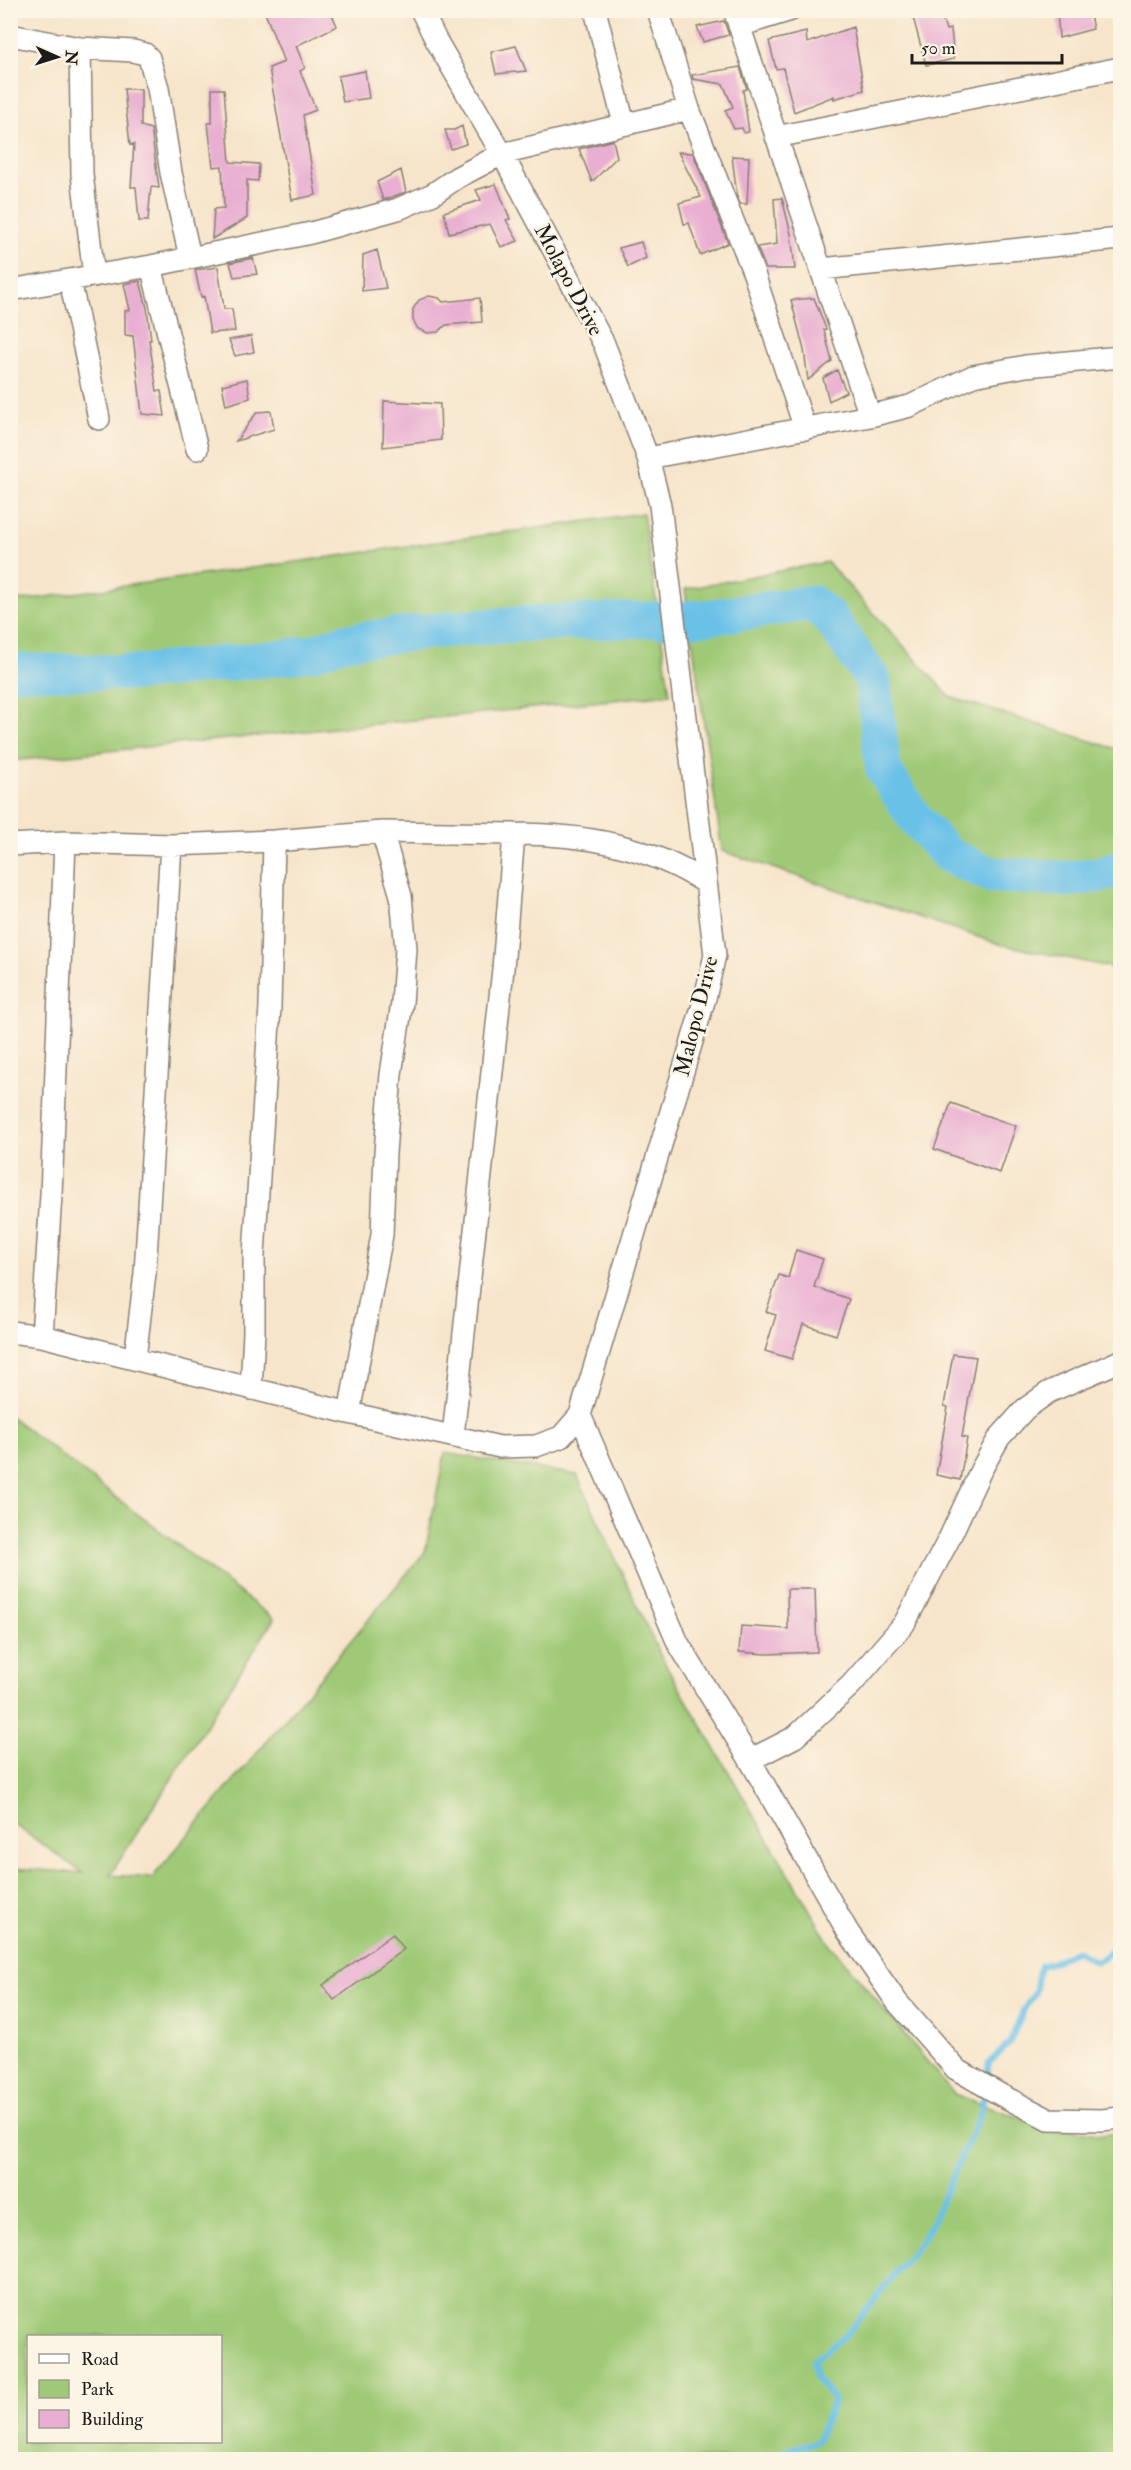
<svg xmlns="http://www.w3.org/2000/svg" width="1131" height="2470" viewBox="0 0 1131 2470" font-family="'IM FELL Double Pica',serif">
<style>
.green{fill:#9fc976;stroke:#5e7249;stroke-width:1.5;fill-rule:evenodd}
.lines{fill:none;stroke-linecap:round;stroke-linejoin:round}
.stream{stroke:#6bc1e8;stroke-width:6}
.river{stroke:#6bc1e8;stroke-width:36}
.building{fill:#e9afd2}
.street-casing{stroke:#8a8074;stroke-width:24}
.street{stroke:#fff;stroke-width:21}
.labels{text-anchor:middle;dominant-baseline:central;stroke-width:5;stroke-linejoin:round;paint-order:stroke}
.street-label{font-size:22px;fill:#1c1c1c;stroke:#fcf5e5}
</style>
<rect width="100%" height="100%" fill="#fcf5e5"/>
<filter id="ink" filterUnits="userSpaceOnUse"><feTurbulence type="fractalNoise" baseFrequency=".0167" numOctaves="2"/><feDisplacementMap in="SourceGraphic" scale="12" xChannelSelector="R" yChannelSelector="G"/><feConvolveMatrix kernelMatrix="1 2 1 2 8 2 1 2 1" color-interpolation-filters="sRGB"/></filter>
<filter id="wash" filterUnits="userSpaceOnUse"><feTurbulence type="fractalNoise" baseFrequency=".008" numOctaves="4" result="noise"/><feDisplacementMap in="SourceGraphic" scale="24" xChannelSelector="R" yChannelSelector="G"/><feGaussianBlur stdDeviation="1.35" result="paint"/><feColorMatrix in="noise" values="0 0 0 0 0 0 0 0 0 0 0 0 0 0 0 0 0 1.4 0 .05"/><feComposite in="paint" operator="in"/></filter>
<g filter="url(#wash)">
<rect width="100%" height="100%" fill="#f7e5cb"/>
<path class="green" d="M643,513l27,181 -659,67v-159z
M827,562l123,135 170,53v219l-121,-25 -277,-93 -37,-262z
M10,1416l264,203 -164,256 42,3 273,-326 20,-99 132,22 83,180 169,288 125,151 75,27 72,14 19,-2v326h-1109v-591l72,5 -72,-51zM28,2336h192v106h-192z"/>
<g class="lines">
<path class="stream" d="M755,2460l62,-19 17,-41 -17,-20 -4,-19 34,-27 79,-99 55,-122 8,-50 20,-19 15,-35 11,-16 5,-27 14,-4 21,-11 22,11 23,-19"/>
<path class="river" d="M10,671l126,2 142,-15 34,-5 31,-11 97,-12 100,-7 162,-5 110,-15 17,14 44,63 10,89 31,48 34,38 43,20 78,4 35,-5 16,-6"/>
</g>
<g id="blocks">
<path class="building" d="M264,10h66l7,16 -41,20 9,22 -5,3 16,39 -13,5 13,80 -24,5 -23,-132 15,-6z
M911,10h29l6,20 5,-1 3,30 -28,6z
M1057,10h32l4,19 -34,9z
M724,21l5,14 -26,7 -6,-15z
M853,27l11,63 -30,9v-3l-40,16 -11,-44 -7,1 -7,-28 37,-9 1,11z
M516,46l10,25 -30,3 -5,-22z
M740,67l7,22 -4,1 6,42 -5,1 -2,-5 -8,1 -9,-19 8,-3 -10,-23 -30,-5 -1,-4z
M365,71l4,27 -26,4 -5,-26z
M124,89h17v37l10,3 8,59 -8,-1 -3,34h-9l-3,-34h-5l3,-43 -4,1z
M212,89h12l6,73 29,2 -1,17 -11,-1v38l-35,21 2,-30 10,-1 -2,-42 -9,1 -5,-44h4z
M462,126l4,18 -15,5 -6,-19h9z
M613,140l4,17 -25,25 -13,-33z
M678,152l15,1 35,90 -28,12 -11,-32 -5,1 -5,-21 22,-6z
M732,156l17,1 -2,47h-7l-3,-8z
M401,170l5,22 -23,8 -6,-18z
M496,184l14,35 -4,1 12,21 -17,6 -11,-23 -41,9 -5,-21 37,-12 -5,-10z
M782,198l9,36 4,35h-29l-9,-22 20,-3 -3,-45z
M641,242l5,16 -18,9 -9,-19z
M377,250l9,38 -24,3 1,-36z
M253,258l4,16 -23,3 -4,-14z
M218,267l6,42h8l3,22 -25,2 -6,-37 -3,1 -6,-27z
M140,281l7,27 4,32h-2l8,51h4l4,25 -23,-2 -9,-78 -8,-1v-24l5,-1 -6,-26z
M429,296l10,2 4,4 37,-4 2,24 -36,3 -8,7 -10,1 -10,-4 -5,-9v-11l6,-9z
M814,298l12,31 -2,1 8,31 -24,19 -4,-30 -13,-50z
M251,336l3,16 -19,4 -6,-16z
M837,370l9,22 -17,9 -6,-23z
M247,379l3,19 -24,7 -4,-20z
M384,401l56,3 1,36 -58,7z
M271,411l3,18 -38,12 21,-29z
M951,1103l65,23 -16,47 -66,-24z
M796,1250l27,9 -9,28 35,12 -13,36 -33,-11 -11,35 -27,-8 11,-36 -10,-3 13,-37 9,3z
M953,1354l23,3 -14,80 5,1 -7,42 -24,-5 12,-68 -4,-1z
M787,1589h28l2,63 -51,2 -27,-2 2,-26 47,3z
M393,1934l11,15 -70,51 -11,-15z"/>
</g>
</g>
<g filter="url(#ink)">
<use href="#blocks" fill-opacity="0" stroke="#8a8074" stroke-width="1.5"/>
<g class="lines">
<g class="street-casing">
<path id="street" d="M595,10l29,114
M658,10l31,99
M734,10l136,406
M739,26l52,-16
M10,35l70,13 53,3 12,3 4,4 9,30 13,85 19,84
M80,48l2,126 12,102
M776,137l344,-69
M151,266l46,183
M821,269l299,-30
M70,280l29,139
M10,290l141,-24 160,-33 87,-24 35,-15 25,-17 44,-23 187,-45 65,165 51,155
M648,458l222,-42 40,-10 63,-30 53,-10 94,-9
M514,834c69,0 133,11 192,49
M274,841l108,-9 132,2 -11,135 -50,467
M10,845l55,-3 106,3 103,-4 -4,166 -16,247v78l-3,57
M10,1332l32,4 307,77 151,34 36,-1 25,-9 19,-22 125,-417 10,-43 -55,-450 -12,-47 -44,-114 -102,-190 -66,-114 -15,-30
M42,1336l9,-141 14,-353
M135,1359l10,-86 26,-428
M349,1413l33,-178 3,-82 6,-79 11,-71 4,-54 -5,-53 -19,-64
M580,1415l98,228 72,117 98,172 49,70 59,67 45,26 47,24 54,1 18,-2
M750,1760l45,-23 56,-52 53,-61 45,-85 32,-69 18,-32 26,-29 24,-17 71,-31"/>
</g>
<use href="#street" class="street"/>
</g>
</g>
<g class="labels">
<g class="street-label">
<text transform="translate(569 280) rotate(62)">Molapo Drive</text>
<text transform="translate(696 1016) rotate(-76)">Malopo Drive</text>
</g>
</g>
<rect width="1131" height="2470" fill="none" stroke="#fcf5e5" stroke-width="36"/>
<rect x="27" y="2335" width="195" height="108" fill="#fcf5e5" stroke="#a29e95" stroke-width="1.5"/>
<rect x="39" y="2354" width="30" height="9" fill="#ffffff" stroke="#a29e95" stroke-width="1.5"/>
<text x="81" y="2365" font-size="18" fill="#1c1c1c">Road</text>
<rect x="39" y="2380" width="30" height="18" fill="#9fc976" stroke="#a29e95" stroke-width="1.5"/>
<text x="81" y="2395" font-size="18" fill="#1c1c1c">Park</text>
<rect x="39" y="2410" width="30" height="18" fill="#e9afd2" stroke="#a29e95" stroke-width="1.5"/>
<text x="81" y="2425" font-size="18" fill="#1c1c1c">Building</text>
<g transform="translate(57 57) rotate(93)" stroke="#fcf5e5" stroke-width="4.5" paint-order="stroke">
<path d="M0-4.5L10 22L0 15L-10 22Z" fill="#1c1c1c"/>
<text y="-9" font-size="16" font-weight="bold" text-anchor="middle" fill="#1c1c1c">N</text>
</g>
<path d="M912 54v9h150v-9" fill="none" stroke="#1c1c1c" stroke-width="3"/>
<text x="921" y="54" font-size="18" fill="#1c1c1c" stroke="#fcf5e5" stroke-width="4.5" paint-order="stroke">50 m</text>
</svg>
